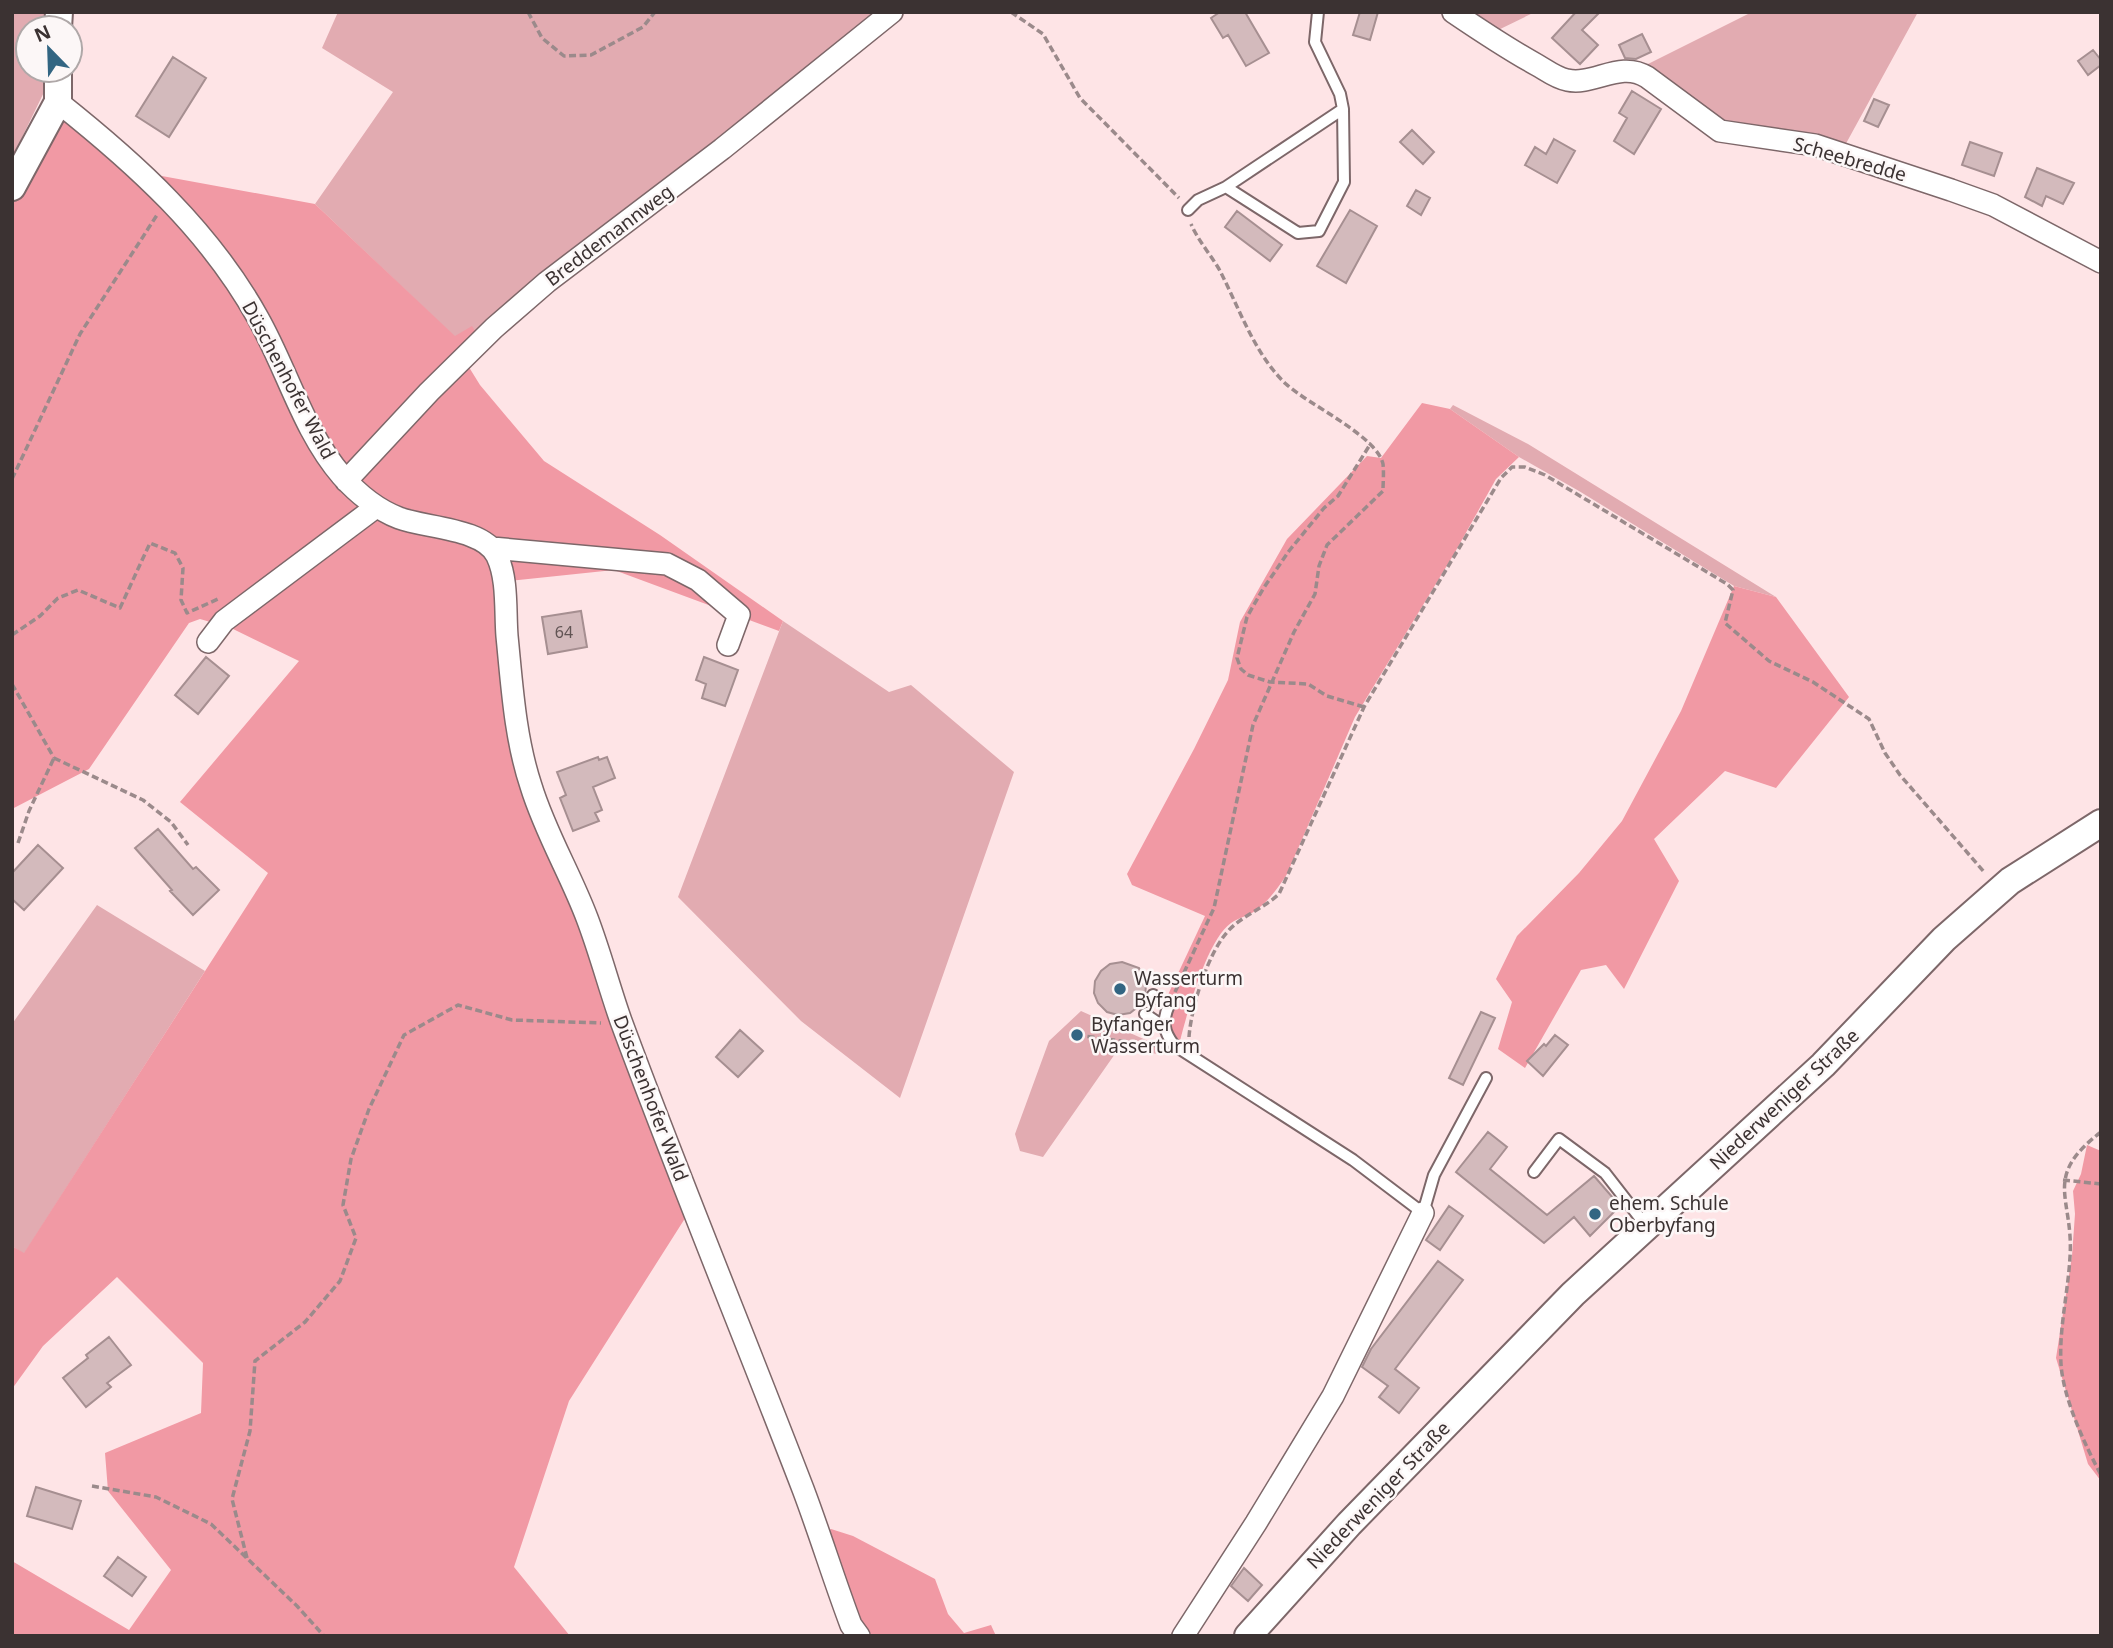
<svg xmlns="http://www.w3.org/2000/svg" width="2113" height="1648" viewBox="0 0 2113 1648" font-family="'Noto Sans',sans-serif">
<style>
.green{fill:#e2abb1}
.forest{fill:#f199a4}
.building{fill:#d3babc;stroke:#a68f91;stroke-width:2}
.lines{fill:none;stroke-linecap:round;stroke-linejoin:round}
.service-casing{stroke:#7d6769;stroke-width:14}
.minor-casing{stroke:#7d6769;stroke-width:24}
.tertiary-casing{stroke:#7d6769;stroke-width:30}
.path{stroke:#9b8a8b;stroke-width:3.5;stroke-dasharray:7 3.5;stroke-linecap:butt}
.service{stroke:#fff;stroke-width:10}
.minor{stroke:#fff;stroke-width:21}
.tertiary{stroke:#fff;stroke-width:26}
.poi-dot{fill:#326582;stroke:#fcf7f7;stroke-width:2.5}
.labels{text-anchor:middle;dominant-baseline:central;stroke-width:5;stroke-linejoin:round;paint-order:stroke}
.number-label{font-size:16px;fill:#615454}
.street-label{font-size:19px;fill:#3b3232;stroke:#fcf7f7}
.poi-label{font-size:19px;fill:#3b3232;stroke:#fcf7f7;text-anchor:start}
</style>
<rect width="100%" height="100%" fill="#fee4e6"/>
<path class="green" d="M12,12h35l-1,16h-18v42h18l1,16 -35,72z
M338,12h538l-393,333 -28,-8 -140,-133 78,-112 -71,-44z
M1457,12h78l-43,21z
M1752,12h166l-75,137 -128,-25 -75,-56z
M1453,405l75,39 248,153 -42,-11 -155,-95 -60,-34 -69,-48z
M783,621l106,71 22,-7 103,87 -114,326 -99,-77 -123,-124z
M97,905l108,66 -181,283 -12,-8v-222z
M1081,1011l67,30 17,1 11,13 -59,-4 -74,106 -23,-6 -5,-17 34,-93z"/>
<path class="forest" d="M60,114l91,60 164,30 140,132 17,-10 11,19 -16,19 13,21 64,76 116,74 123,86 -4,10 -165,-61 -105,11 12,153 175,467 -127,200 -55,166 56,69h-558v-75l117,69 42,-60 -63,-79 -3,-38 96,-40 2,-50 -86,-86 -74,69 -31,43v-143l12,7 244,-380 -88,-71 119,-141 -68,-33 -31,-9 -11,4 -100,146 -77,40v-616z
M1422,403l28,6 69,48 -23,22 -42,75 -99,163 -68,157c-9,14 -18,27 -32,37 -7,5 -17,7 -24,12 -24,17 -44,90 -51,118 -13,-12 -10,-22 -4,-38l-10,-4 39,-83 -73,-31 -5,-11 67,-125 34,-69 12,-58 47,-83 80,-83 14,2z
M1734,586l42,11 73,100 -73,91 -51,-17 -71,68 25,42 -55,108 -18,-24 -25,5 -56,98 -27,-19 14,-47 -16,-23 21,-43 62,-63 43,-52 59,-110z
M2087,1145l14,6v330l-13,-17 -32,-106 16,-102 3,-42 -2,-23 8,-17z
M831,1529l22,7 82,43 13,35 16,19 27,-8 5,11h-136l-38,-101z"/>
<path class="building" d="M1220,12h25l24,41 -23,13 -18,-31 -5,3 -12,-20z
M1360,12h18l-8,28 -17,-5z
M1576,12h24l-18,18 16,15 -18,19 -28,-26z
M1642,34l9,18 -15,7 -11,-1 -6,-13z
M2093,50l8,10v5l-13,10 -10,-14z
M173,57l33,21 -37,59 -33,-21z
M1632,91l29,18 -27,45 -20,-13 13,-23 -8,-5z
M1874,99l15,6 -11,22 -14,-6z
M1412,130l22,22 -11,12 -23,-22z
M1554,139l21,12 -18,32 -32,-18 10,-18 11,7z
M1970,142l32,11 -8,23 -32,-11z
M2037,168l37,15 -11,21 -17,-8 -4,10 -17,-9z
M1416,190l14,8 -9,17 -14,-9z
M1350,210l27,16 -31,57 -29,-17z
M1237,211l45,34 -12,16 -45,-34z
M581,611l6,36 -39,7 -6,-37z
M206,657l23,19 -31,38 -23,-19z
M704,657l34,13 -13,36 -23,-8 4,-14 -10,-4z
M598,757l1,3 8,-3 8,21 -22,9 9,23 -7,3 4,8 -26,10 -13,-33 6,-3 -9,-23z
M158,829l35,40 3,-2 23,23 -26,25 -23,-24 2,-1 -37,-42z
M38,845l25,23 -39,42 -12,-11v-26z
M1122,962l17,6 7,17 -1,11 -6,10 -9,7 -12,2 -11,-3 -9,-9 -4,-10 1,-12 6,-10 9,-7z
M1481,1012l14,6 -32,67 -14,-7z
M740,1030l23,21 -25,26 -22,-20z
M1555,1035l13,10 -25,31 -16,-15 17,-17 2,2z
M1488,1132l19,15 -17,22 57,46 47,-39 26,30 -30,30 -16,-19 -30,26 -88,-71z
M1449,1206l14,10 -23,34 -14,-10z
M1438,1261l25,19 -68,89 24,19 -20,25 -20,-16 9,-11 -26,-19 9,-18z
M109,1337l22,28 -24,18 4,4 -25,20 -23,-29 25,-20 -2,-3z
M36,1487l45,14 -9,28 -45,-13z
M118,1557l28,20 -14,19 -28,-20z
M1244,1568l18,17 -14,16 -17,-15z"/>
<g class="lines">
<g class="service-casing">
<path id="service" d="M1318,12l-3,30 25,52 3,15 1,73 -25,49 -21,2 -72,-46 117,-78
M1188,210l10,-10 28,-13
M1153,995l16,10c-7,16 -6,26 5,40l179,115 70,53 11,-38 52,-97
M1145,1014l19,13
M1534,1172l25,-33 46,34 42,54"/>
</g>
<g class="minor-casing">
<path id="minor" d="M1453,12c28,19 55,37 84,53 9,5 19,13 30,15 27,6 53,-20 80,-3l73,54 95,14 136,45 42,15 108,57
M58,102c78,62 151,128 200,216 29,51 45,113 84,158 15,17 36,34 57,42 26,10 85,10 98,38 11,23 8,55 10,80 5,50 8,102 24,150 14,46 39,87 56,132 13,34 22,69 34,103 58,157 122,312 182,468 17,45 31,91 48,136l8,11
M346,481l83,-89 65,-64 53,-46 175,-133 170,-137
M492,548l175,16 31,16 41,35 -11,30
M208,642l16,-21 152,-114
M1183,1636l73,-113 77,-127 90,-183"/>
</g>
<g class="tertiary-casing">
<path id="tertiary" d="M58,28l1,-16
M12,187l46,-85v-32
M1248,1636l101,-112 224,-230 250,-229 121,-126 66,-58 91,-58"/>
</g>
<path class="path" d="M528,12l14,26 22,18 27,-1 52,-28 12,-15
M1011,12l32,22 37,64 99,100
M12,479l68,-145 77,-119
M12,635l28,-19 18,-18 20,-8 42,18 30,-65 25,10 8,15 -2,32 6,13 31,-14
M12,684l42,74
M1364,707l-37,-11 -19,-12 -38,-2 -22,-7 -7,-6 -4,-11 10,-41 16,-28 26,-38 35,-43 14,-12 33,-53
M54,758l89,42 28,22 17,23
M18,843l11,-32 25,-53
M1175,992l39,-84 39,-183 41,-93 21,-38 4,-28 8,-21 56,-54c0,-8 1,-18 0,-27 -6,-28 -74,-59 -97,-80 -32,-30 -47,-77 -67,-115 -9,-15 -21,-29 -28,-45
M1077,1035l81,11
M1189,1037c2,-29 19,-86 41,-108 14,-14 34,-21 49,-35l85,-187 137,-229 11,-11h13l20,8 182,109 6,6 -8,33 44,38 44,21 56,37 16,34 15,22 85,98
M2101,1132c-60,46 -27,65 -31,125 -2,36 -11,71 -9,107 2,34 24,81 40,111
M2063,1180l38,4
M92,1486l64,11 55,27 86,82 27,30
M247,1558l-15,-59 18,-68 5,-70 50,-39 35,-41 16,-43 -13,-33 8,-46 18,-50 35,-74 54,-30 54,15 89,3"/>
<use href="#service" class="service"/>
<use href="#minor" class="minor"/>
<use href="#tertiary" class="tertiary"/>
</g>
<g class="poi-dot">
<circle cx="1120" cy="989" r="7"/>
<circle cx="1077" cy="1035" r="7"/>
<circle cx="1595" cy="1214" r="7"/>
</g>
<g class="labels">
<g class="number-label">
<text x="564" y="632">64</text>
</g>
<g class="street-label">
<text transform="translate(1850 159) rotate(16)">Scheebredde</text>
<text transform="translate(609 235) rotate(-37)">Breddemannweg</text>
<text transform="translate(289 380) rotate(62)">Düschenhofer Wald</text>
<text transform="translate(651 1098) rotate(69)">Düschenhofer Wald</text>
<text transform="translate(1784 1099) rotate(-43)">Niederweniger Straße</text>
<text transform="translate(1378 1495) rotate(-46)">Niederweniger Straße</text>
</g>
<g class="poi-label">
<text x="1134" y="978">Wasserturm<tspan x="1134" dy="22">Byfang</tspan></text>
<text x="1091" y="1024">Byfanger<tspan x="1091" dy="22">Wasserturm</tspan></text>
<text x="1609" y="1203">ehem. Schule<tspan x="1609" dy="22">Oberbyfang</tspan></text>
</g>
</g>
<rect width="2113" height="1648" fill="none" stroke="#3b3232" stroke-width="28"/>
<g transform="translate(49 49) rotate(337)"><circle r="33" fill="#fcf7f7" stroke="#afa8a8" stroke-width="2"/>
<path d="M0-5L12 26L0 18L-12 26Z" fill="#326582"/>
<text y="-10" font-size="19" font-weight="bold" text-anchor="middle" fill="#3b3232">N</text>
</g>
</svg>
